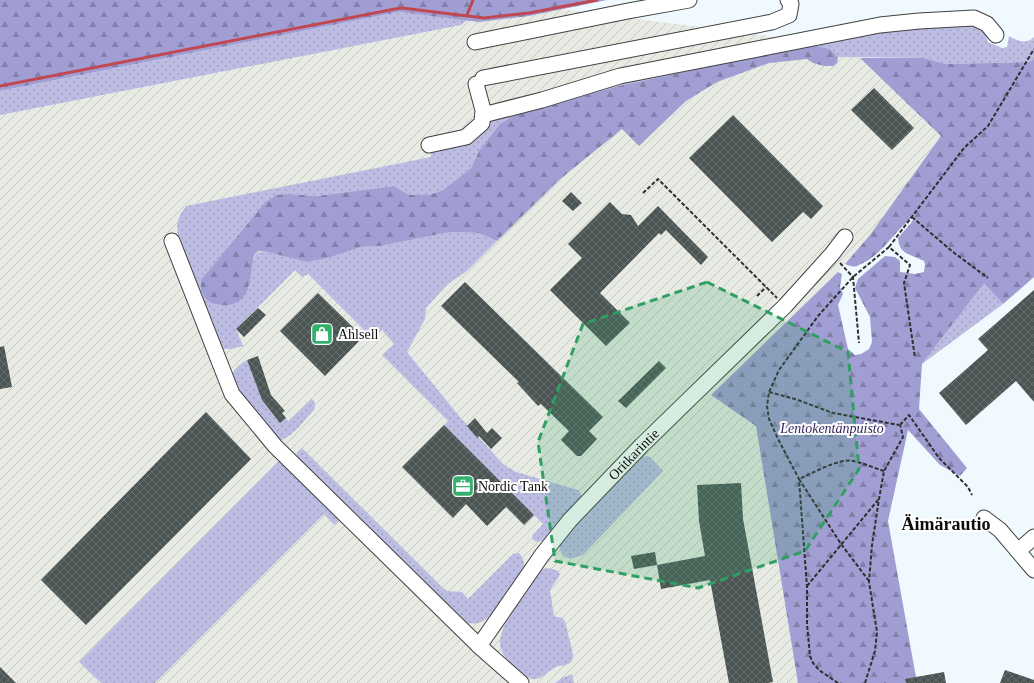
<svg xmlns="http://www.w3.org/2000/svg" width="1034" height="683" viewBox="0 0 1034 683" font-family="'Times New Roman',serif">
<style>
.industrial{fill:url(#industrial-furrows)}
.grass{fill:url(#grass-dots)}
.forest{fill:url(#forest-firs)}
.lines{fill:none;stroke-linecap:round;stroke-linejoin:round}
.stream{stroke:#bf4853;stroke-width:3}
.building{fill:url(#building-cross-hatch)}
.minor-casing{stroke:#404040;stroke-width:17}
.path{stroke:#2f2f2f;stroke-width:2;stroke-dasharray:4 2;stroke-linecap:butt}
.minor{stroke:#fff;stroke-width:15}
.marked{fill:#309f63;fill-opacity:0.2;stroke:#309f63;stroke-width:3;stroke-dasharray:8 5;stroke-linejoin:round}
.labels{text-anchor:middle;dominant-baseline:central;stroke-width:4;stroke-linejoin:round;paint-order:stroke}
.poi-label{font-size:14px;fill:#0d0d0d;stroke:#fff;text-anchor:start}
.park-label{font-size:14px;font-style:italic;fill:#36255e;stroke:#fff}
.street-label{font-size:14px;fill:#0d0d0d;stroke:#fff}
.district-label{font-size:18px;font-weight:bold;fill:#0d0d0d;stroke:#fff}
</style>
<defs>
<pattern id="industrial-furrows" width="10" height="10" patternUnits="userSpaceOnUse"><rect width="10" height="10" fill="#e8ebe3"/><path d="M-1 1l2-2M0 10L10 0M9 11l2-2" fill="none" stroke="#c6c8c2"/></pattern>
<pattern id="grass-dots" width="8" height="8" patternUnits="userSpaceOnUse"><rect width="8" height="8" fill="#bdbde4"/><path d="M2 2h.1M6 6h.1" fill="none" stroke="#a1a1c2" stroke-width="1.8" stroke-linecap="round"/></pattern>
<pattern id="forest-firs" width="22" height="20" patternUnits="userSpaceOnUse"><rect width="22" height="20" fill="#a19ed3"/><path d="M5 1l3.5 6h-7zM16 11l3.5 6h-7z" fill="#827faa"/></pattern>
<pattern id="building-cross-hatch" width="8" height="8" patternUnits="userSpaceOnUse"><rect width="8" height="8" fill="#4b5554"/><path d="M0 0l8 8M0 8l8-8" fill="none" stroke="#666d6c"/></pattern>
</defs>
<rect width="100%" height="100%" fill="#f0f9fd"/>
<path class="industrial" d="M539,6l313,41 8,11 82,78 -72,99 -32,37 -127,123 45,30 42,258h-798v-586z"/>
<path class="grass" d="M399,12l68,8 -6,5 -461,90v-24z
M974,22l11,10 3,10 14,6 5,-1 2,-11c9,5 17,9 25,1v22l-5,3 -83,2 -22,-6 -86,-1 -8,-8 -109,14 -102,23 -102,28 -38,37 -8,17 -28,22 -14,5h-20l-15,-9 -77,10 -29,-2 -12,1 -74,99 3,4 14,8c6,-5 29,-22 30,-27 4,-11 1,-26 14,-28l44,11 21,-4 33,-11 19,-1 70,-14 29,1 18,8 -30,30 -19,13 -22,24 -1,11 -18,33 52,64 45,49 12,7 62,18 2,2 2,5 -37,43 -7,2 -5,-2 -1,-4 11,-12 -99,-99 4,-4 -66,-66 12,-11 -12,-14 -9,9 -65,-65 -6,3 -7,-7 -59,59 7,17 -11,3h-13l-40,-109c-3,-17 -3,-20 7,-34l245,-49v-4l1,-2 56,-30 133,-42 209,-42z
M984,282l19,22 -81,60z
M247,360l15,40 18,23 6,-5 2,3 24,-22c3,3 4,6 2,11 -9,9 -23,29 -36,31 -18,-20 -34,-41 -47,-65 4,-8 9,-12 16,-16z
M302,448l141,140 4,3 15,1 6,7 45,-45 6,-1c3,4 6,8 5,14 -1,7 -9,15 -13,21 -12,17 -23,42 -48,34l-166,-164v-6z
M647,456l4,2 12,13 -80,84c-4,1 -9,4 -15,3 -7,-1 -10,-10 -7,-16 5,-10 19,-22 27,-30 18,-18 36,-37 54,-55z
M280,460l60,59 -6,6 -10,-11 -169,169h-54l-22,-21z
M549,568l9,3 2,4 -10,15 4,26 8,2 3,3 8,33c0,3 0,6 -3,9 -4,3 -10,2 -14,4 -7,3 -13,12 -21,12 -14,0 -37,-24 -35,-38 2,-20 26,-51 37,-69l5,-3z
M572,674l2,9h-19l7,-5z"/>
<path class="forest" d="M0,0h607l-78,16 -50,6 -80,-10 -399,79z
M808,45l22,4 8,8 -1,6 -4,3h-9l-11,-3 -6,-4 -38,4 -52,19 -31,19 -47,45 -17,-17 -63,51 -62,61 -18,-8 -29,-1 -70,14 -19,1 -33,11 -21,4 -44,-11h-5l-4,4c-3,13 -3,29 -9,40 -7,13 -35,14 -42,0 -3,-5 -2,-10 -2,-15l63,-76 12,-9 12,-1 29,2 77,-10 15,9h20l14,-5 28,-22 8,-17 21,-27 17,-10 102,-28z
M860,58h64l22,6 83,-2 5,-3v218l-31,27 -19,-21 -62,81 -3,45 48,59 -7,8 -20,-11 -32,-35 -20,91 29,162h-119l-42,-257 -45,-31 127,-123 4,2 -2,13 3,7 -5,11 10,44 7,6 6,-1 8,-5 3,-7 -2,-25 -15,-29 3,-9 27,-23 10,1 5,4v11l15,2 9,-2 1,-8 -1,-3c-13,-7 -25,-6 -26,-23l13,-15 4,-8c-20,15 -33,41 -56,50 -5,3 -9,1 -14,-1l25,-29 71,-99z"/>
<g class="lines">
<path class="stream" d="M467,15l6,-15
M0,86l395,-77 7,-1 82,10 45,-5 68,-13"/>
</g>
<path class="building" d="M874,88l40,40 -22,22 -41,-40z
M733,115l90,91 -12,13 -8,-7 -31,30 -83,-84z
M571,192l11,11 -9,8 -11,-10z
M610,202l12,12 9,1 7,11 20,-20 50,51 -7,8 -35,-35 -5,5 -2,-2 -59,60 30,30 -24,23 -56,-56 32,-32 -14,-14z
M465,282l138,135 -14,14 8,8 -16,17h-4l-16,-16 8,-9 -28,-27 -3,2 -21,-23 2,-1 -78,-76z
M1034,290v112l-18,-21 -50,44 -27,-32 49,-43 -10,-11z
M318,293l45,44 -38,39 -45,-45z
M258,308l8,7 -22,22 -8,-8z
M4,346l8,41 -12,2v-42z
M258,356l13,39 14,16 -3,2 4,5 -6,5 -18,-23 -15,-40z
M659,361l7,7 -40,40 -8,-7z
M206,412l45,47 -165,166 -45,-45z
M475,418l12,15 5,-5 10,10 -11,11 -12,-13 -2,2 -10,-12z
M444,425l90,90 -10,10 -18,-18 -19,19 -21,-22 -13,14 -51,-51z
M741,483l2,36 30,163 -5,1h-39l-19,-103 -49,9 -4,-24 48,-9 -6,-35 -2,-36z
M655,552l2,13 -23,4 -3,-13z
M0,667l16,16h-16z
M1005,670l29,10v3h-34z
M944,672l2,11h-40l-1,-4z"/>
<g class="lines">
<g class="minor-casing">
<g id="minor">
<path d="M475,42l153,-31 61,-11"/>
<path d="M483,78l289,-56 17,-7 2,-11 -3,-4"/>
<path d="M483,115l59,-15 78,-24 260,-51 39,-4 55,-3 13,6 9,11"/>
<path d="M429,145l37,-8 16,-14 1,-13 -7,-26"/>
<path d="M172,241l60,153 43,52 204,200"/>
<path d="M984,518l16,12 34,40"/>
<path d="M1018,551l16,-14"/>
<path id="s1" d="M521,683l-42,-37 63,-91 28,-35 72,-75 143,-139 47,-52 13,-17"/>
</g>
</g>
<path class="path" d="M643,193l15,-14 119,119
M912,217l41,35 35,26
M889,247l75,-99 24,-22 46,-77
M840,263l13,14 6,66
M757,296l9,-9
M769,392l26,7 38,14 66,12
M900,425l9,-10 30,43 29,29 4,8
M869,581l-28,-37 -42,-65c14,-6 40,-21 54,-18 10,2 21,7 31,10
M807,586l71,-86
M838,683l-19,-13 -6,-7 -3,-7 -3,-32v-37l-8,-108 -21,-40 -9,-20 -2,-13 2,-14 10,-22 39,-54 35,-39 36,-30 21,18 -6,18 11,75
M865,683l10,-32 2,-19 -8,-50 3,-37 7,-46 5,-28 19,-34 -3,-12"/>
<use href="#minor" class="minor"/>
</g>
<path class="marked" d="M707,282l141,70 11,117 -54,82 -107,37 -143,-27 -17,-119 45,-118z"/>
<defs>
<g id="shop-square" transform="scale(1.15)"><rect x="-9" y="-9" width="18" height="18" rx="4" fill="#34af6d" stroke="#fff"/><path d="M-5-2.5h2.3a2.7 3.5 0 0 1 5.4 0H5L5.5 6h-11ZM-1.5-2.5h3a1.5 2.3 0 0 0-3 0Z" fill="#fff"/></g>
<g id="office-square" transform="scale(1.15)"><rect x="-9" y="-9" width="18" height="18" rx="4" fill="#34af6d" stroke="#fff"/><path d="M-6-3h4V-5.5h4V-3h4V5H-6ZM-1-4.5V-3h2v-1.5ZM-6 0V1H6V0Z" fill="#fff"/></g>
</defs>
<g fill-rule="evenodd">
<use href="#shop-square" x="322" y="334"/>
<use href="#office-square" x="463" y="486"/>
</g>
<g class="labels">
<g class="poi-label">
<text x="338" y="334">Ahlsell</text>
<text x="478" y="486">Nordic Tank</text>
</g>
<g class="park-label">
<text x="832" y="428">Lentokentänpuisto</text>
</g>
<g class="street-label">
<text stroke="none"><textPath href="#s1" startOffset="303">Oritkarintie</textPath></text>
</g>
<g class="district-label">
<text x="946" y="524">Äimärautio</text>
</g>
</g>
</svg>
